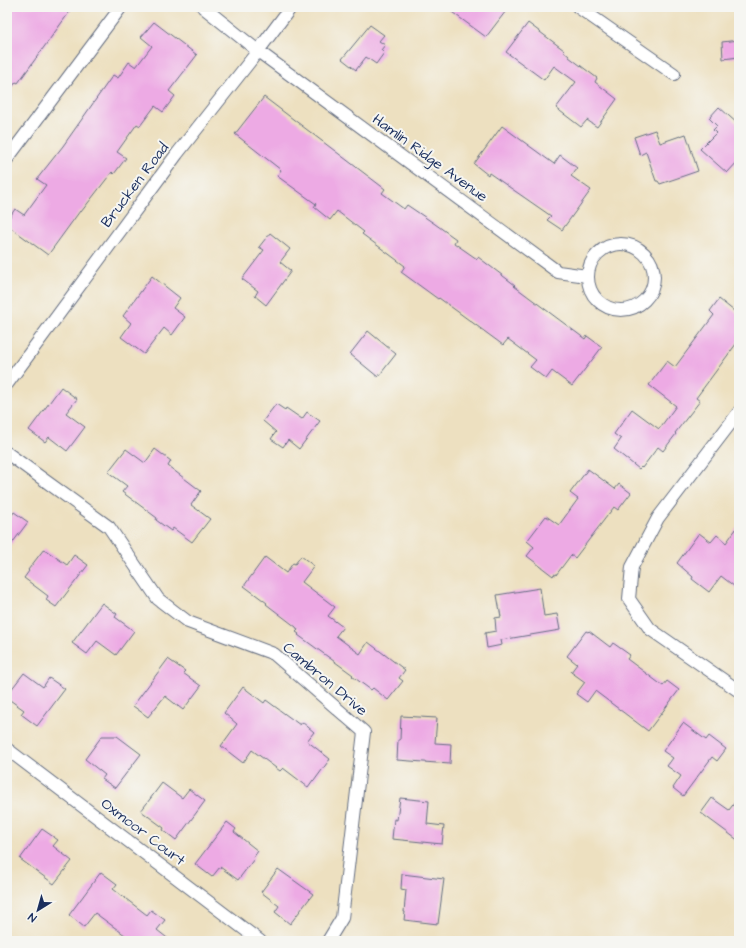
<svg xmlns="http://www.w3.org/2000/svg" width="746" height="948" viewBox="0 0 746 948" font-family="'Architects Daughter',sans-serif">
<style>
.building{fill:#edaae4}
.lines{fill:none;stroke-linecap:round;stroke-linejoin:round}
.minor-casing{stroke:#646d80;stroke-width:14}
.minor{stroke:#fff;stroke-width:12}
.labels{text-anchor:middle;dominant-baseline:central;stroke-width:4;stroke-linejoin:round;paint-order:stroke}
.street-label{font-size:15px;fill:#1b2f5e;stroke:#f6f6f2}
</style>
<rect width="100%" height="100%" fill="#f6f6f2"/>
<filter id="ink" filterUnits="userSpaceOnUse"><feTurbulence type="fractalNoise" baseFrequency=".025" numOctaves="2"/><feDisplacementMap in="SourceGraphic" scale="8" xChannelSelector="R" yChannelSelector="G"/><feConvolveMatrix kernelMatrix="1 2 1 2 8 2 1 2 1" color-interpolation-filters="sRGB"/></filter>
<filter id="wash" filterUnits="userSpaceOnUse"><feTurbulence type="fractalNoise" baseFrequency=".012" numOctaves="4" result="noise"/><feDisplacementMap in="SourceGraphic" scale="16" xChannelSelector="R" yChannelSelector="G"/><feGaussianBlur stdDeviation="0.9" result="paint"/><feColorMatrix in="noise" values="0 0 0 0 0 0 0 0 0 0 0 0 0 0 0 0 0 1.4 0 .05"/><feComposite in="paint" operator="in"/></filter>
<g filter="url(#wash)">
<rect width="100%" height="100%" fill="#ede0c0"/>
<g id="blocks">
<path class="building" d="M7,7h66l-55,76 -2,-1 -9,12z
M445,7h64l-23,30z
M154,22l43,33 -28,36 6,5 -12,16 -8,-6 -15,20 -3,-2 -20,28 9,6 -12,16 -2,-2 -31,40 -1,-1 -32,44 -41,-30v-4l8,-12 9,6 22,-30 -9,-6 26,-33 50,-71 5,3 11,-16 7,5 16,-21 -11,-9z
M528,23l36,27 -1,1 6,5v1l28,21 -2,4 22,17 -20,28 -10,-7 -6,7 -25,-19 20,-26 -22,-16 -10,14 -38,-28z
M370,25l14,10 -5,6 6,4 -4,5 3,3 -8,11 -10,-7 -10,13 -14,-11z
M739,40v17l-16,2 -1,-17z
M264,97l121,92 -3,4 22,16 3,-4 28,19 21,15 -2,4 23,16 1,-2 37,28 -1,1 71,53 2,-3 15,11 -30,39 -20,-15 -6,8 -16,-12 6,-7 -28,-21 -5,6 -64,-47 -1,1 -37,-27 4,-6 -43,-32 2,-2 -27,-21 -7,9 -16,-13 2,-3 -39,-28 4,-6 -46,-36z
M719,107l20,18v35l-12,13 -27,-24 16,-16 -3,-3 4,-4 -8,-8z
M502,126l52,38 6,-9 17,13 -6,8 20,14 -29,40 -15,-10 4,-4 -62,-43 -1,2 -14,-11z
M655,130l5,13 26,-9 12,37 -38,13 -2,-3h-2l-10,-29 -6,3 -6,-18z
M270,233l20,16 -10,13 11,9 -25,34 -11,-9 3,-5 -16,-12 22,-29 -5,-3z
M152,276l28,22 -7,10 12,9 -13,18 -8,-7 -20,26 -23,-17 10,-14 -8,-7z
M719,299l20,16v25l-43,58 4,3 -25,32 1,1 -13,17 -5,-4 -16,21 -1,-1 -2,2 -25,-20 7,-10 -7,-5 18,-25 27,20 17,-23 -27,-21 18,-24 8,6 39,-52 -4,-4z
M368,331l28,23 -18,23 -28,-23z
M61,387l16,12 -11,14 19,14 -18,24 -18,-14 -4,5 -16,-12z
M276,404l9,6 1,-2 16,11 5,-7 13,9 -21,28 -11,-9 -5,7 -12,-8 5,-7 -13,-11z
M126,449l19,14 10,-14 16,12 -3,5 33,25 -10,14 19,14 -18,23 -19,-14 -2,3 -15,-11 1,-2 -35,-26 5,-6 -19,-14z
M588,469l27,20 4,-5 12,9 -13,17 -4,-3 -39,51 -4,-3 -15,20 -2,-1 -1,2 -26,-20 7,-9 -7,-6 19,-25 13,9 19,-26 -8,-6z
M14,512l14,10 -21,28v-28z
M739,525v65l-18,-14 -12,16 -17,-13 1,-2 -16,-14 22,-30 12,9 6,-7 9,8z
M44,549l23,16 7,-10 14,10 -32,42 -10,-7 2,-4 -24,-18 5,-7 -1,-1z
M301,556l13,10 -12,16 33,25 -7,9 15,11 -7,9 24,18 8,-12 37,28 -6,8 4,3 -15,19 -15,-12 -2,2 -19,-14 1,-1 -55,-40 1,-1 -3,-2 2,-2 -2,-3 -30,-23 1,-1 -23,-17 21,-29 21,16 7,-10 2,1z
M540,588l4,28 13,-2 3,16 -59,10 1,5 -15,3 -2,-15 11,-2 -1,-13 6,-1 -4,-22z
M102,603l15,11 -2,3 19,14 -18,24 -19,-14 -10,13 -15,-11z
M586,631l2,1 1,-1 21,16 3,-4 17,12 -3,4 36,27 4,-5 12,9 -31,41 -53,-40 -8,11 -11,-8 9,-12 -14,-10 6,-8 -10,-8z
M168,659l17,12 -2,2 18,13 -18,24 -18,-14 -17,21 -15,-11z
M24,673l19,14 6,-9 16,11 -28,37 -16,-12 3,-4 -17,-12v-3z
M243,687l21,16 2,-3 34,25 2,-3 12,10 -7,9 23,18 -16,22 -1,-1 -5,7 -25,-19 -3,3 -28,-21 -9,13 -22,-17 16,-22 -13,-11z
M401,716l36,2 -2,25 16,1 -1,20 -53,-4 1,-20h2z
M683,723l23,17 3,-4 17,13 -9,12 -5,-4 -29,39 -10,-8 8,-12 -14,-10 6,-8 -10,-7z
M102,736h15l24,18 -26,34 -13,-9 3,-4 -20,-16z
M162,783l20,15 7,-9 16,12 -29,39 -13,-10 1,-2 -23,-17z
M739,797v44l-38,-28 11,-15 17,12z
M400,798l29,3 -2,23 17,2 -2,18 -50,-5 2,-20 3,1z
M227,822l9,7 -2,3 24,19 -5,7 1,1 -16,21 -18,-13 -8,10 -17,-13z
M42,829l16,11 -5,6 19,15 -18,23 -34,-25z
M278,869l35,25 -23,30 -15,-12 4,-6 -18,-14z
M101,872l16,12 -4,5 34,26 4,-5 14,10 -8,10 14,11h-38l-38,-28 -11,14 -15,-12z
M402,874l42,5 -6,45 -34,-4 1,-8h-1l2,-22 -5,-1z"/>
</g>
</g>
<g filter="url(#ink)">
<use href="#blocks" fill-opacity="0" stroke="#646d80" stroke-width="1"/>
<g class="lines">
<g class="minor-casing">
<path id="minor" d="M203,7l55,44 300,221 29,4
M578,7l96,67
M7,159l114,-152
M588 277a33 33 0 1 1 66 0a33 33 0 1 1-66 0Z
M7,384l170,-230 81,-103 33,-44
M739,412l-81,106 -26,49 -3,32 21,30 89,62
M7,453l102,74 49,72 30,23 86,32 90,78 -22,186 -14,23
M7,749l253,192"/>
</g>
<use href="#minor" class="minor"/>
</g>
</g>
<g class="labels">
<g class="street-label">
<text transform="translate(430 158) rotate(36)">Hamlin Ridge Avenue</text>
<text transform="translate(135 185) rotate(-53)">Brucken Road</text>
<text transform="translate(325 679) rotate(40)">Cambron Drive</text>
<text transform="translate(143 832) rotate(37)">Oxmoor Court</text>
</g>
</g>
<rect width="746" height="948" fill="none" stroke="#f6f6f2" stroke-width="24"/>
<g transform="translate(38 910) rotate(217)" stroke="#f6f6f2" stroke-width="3" paint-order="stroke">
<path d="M0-3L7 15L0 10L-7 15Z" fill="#1b2f5e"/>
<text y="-6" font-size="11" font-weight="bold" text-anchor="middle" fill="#1b2f5e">N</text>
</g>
</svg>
